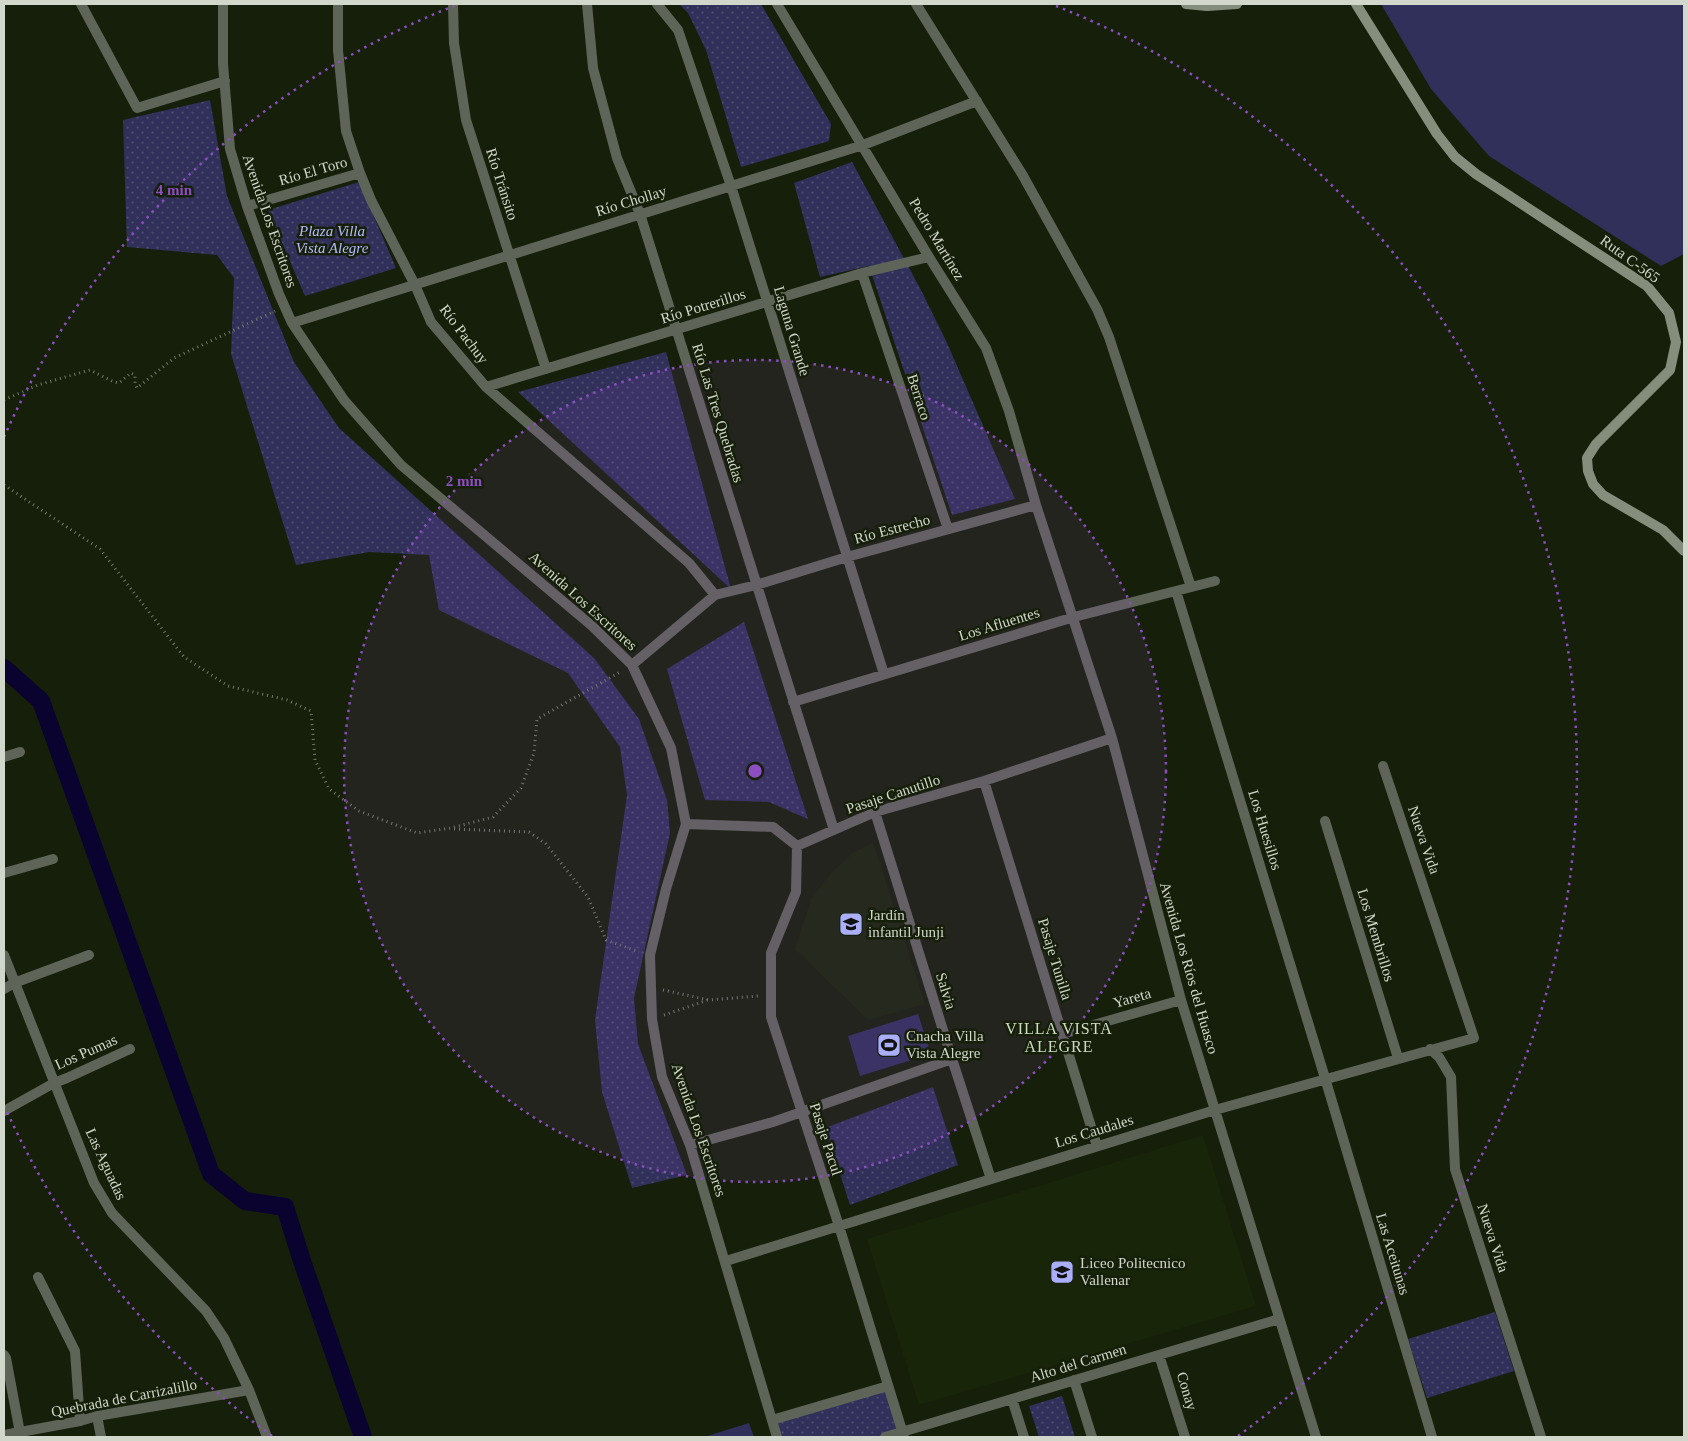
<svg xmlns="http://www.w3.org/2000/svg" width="1688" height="1441" viewBox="0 0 1688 1441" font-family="Georgia,serif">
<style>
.built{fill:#192509}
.park{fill:url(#park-dots)}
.pitch{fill:#30305a}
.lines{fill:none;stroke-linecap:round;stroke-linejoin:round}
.canal{stroke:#0a022f;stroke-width:18}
.path{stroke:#757c6b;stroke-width:3;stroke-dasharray:1 4;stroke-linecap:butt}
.minor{stroke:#5f6459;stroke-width:10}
.tertiary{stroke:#5f6459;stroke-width:10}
.secondary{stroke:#858d7d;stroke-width:10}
.ring{fill:none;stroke:#8c4ec1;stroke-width:2.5;stroke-dasharray:2.5 5}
.labels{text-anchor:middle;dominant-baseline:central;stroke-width:5;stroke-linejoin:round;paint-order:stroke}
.street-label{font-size:15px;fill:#d1d7ca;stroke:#161f0a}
.park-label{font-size:15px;font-style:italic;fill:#b6bbfc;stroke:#161f0a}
.poi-label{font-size:15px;fill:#d1d7ca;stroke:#161f0a;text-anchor:start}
.neighbourhood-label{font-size:16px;letter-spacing:1px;fill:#cedbc1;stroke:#161f0a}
.centre{fill:#8c4ec1;stroke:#161f0a;stroke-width:2.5}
.ring-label{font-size:15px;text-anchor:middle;font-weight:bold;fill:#8c4ec1;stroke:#161f0a;stroke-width:5;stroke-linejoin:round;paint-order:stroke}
</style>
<defs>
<pattern id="park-dots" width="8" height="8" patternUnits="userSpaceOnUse" patternTransform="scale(1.25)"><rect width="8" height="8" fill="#30305a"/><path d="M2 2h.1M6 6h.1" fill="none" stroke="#4d4d70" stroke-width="1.8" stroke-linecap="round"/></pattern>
</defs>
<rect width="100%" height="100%" fill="#161f0a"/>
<path class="built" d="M873,842l52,162 -57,16 -73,-71 16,-50 21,-27 21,-19z
M1203,1135l53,171 -337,99 -52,-166z"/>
<path class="park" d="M679,4h82l70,120 -2,17 -88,26 -35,-117 -18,-37z
M210,100l17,96 67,166 45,66 255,230 45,61 28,81 3,33 -36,165 4,46 49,131 -55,13 -30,-96 -7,-72 32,-225 -7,-48 -52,-74 -129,-63 -10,-55 -60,-3 -73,13 -65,-211 3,-76 -17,-23 -90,-8 -4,-127z
M852,162l70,130 25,51 68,156 -63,16 -83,-249 -49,11 -26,-94z
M359,182l37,86 -91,28 -37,-86z
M666,352l65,237 -213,-197z
M744,622l64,197 -39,-17 -64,-2 -38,-131z
M933,1087l25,78 -108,40 -25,-77z
M1495,1312l19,59 -87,27 -19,-59z
M887,1387l14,44 -20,6h-103l-5,-16z
M1062,1396l13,41h-36l-10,-31z"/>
<path class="pitch" d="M1381,4h303v250l-23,12 -172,-110 -58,-67z
M918,1014l13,40 -71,22 -12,-40z
M749,1423l5,14h-50z"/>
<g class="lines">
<path class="canal" d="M4,668l37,33 170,473 34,27 40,6 17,54 61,176"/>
<path class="path" d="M4,400l34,-15 52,-15 24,12 5,1 12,-10 4,2v8l2,5 37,-30 101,-47
M4,485l96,64 84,108 44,29 59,14 24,11 4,49 14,29 30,22 58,22 34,-5 42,-11 28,-29 13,-35 3,-34 85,-48
M454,829l75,3 17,12 42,53 18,43 33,12
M663,990l46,10 49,-4
M664,1015l44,-15"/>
<path class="minor" d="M81,4l56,104 88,-27
M223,4v60l7,85 17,57 32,88 13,29 52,77 57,65 190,160 41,40 39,83 15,76 -20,65 -16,66 2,64 10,58 28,68 87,292
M338,4v46l8,81 14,42 11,27 44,85 16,37 55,65 203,176 26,32
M453,4l1,39 12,77 80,249
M587,4l6,64 24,90 23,56 194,616
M657,4l21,26 53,156 153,488
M777,4l152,253 57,91 23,63 27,94 76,233 69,262 135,437
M916,4l106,170 75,135 12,28 82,250
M247,206l113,-33
M862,273l86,256
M292,323l571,-178 114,-44
M486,387l376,-114 67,-16
M1176,591l149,487 107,359
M632,665l83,-70 41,-10 91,-28 189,-52
M793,702l281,-85 141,-36
M4,757l16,-5
M984,781l113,365
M875,812l77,247 39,120
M1325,821l73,237
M686,824l87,3 24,19 78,-34 109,-31 128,-43
M797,846l-1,46 -25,61v64l68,209 65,211
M4,873l49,-14
M4,989l10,-6 75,-28
M1062,1034l119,-34
M1430,1049l9,8 12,20 4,92 86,268
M4,1111l50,-28 13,-5 63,-29
M690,1145l83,-23 179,-63
M726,1261l489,-151 259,-72 -91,-272
M38,1277l37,74 5,70
M4,1355l2,3 14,75
M1159,1355l26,82
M1074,1380l18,57
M1012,1399l12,38
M97,1416l4,21
M772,1420l116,-34
M885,1437l394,-118"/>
<path class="tertiary" d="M4,955l90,228 18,30 94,98 18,27 25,52 18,47
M4,1435l76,-14 17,-5 152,-26"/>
<path class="secondary" d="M1186,4l21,2 30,-2
M1356,4l81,130 18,23 21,17 171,112 22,27 7,29 -6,28 -74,74 -9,14 1,13 5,13 10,11 60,35 21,21"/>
</g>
<circle cx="755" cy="771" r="411" fill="#8c4ec1" fill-opacity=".12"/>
<g class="ring">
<circle cx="755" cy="771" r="411"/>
<path d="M272 1436A822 822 0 0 1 4 1105M4 437A822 822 0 0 1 454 6M1056 6A822 822 0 0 1 1238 1436"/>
</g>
<defs>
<g id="school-square" transform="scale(1.25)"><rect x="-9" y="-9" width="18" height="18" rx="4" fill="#abaffb" stroke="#161f0a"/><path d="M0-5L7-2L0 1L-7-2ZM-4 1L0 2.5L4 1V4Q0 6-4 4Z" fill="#111"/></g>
<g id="stadium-square" transform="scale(1.25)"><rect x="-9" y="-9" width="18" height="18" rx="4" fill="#abaffb" stroke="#161f0a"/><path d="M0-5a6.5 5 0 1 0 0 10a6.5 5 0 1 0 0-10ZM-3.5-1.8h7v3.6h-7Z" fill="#111"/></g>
</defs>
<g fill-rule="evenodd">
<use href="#school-square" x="851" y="924"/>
<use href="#stadium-square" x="889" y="1045"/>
<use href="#school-square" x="1062" y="1272"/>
</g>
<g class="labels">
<g class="street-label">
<text transform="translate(313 171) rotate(-16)">Río El Toro</text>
<text transform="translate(502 184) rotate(72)">Río Tránsito</text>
<text transform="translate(631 201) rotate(-17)">Río Chollay</text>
<text transform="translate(270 221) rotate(71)">Avenida Los Escritores</text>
<text transform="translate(937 239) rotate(59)">Pedro Martínez</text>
<text transform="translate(1630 259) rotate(36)">Ruta C-565</text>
<text transform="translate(703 306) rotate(-17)">Río Potrerillos</text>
<text transform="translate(792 331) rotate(73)">Laguna Grande</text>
<text transform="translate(464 334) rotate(53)">Río Pachuy</text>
<text transform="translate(919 397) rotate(72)">Berraco</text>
<text transform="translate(718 413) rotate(73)">Río Las Tres Quebradas</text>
<text transform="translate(892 529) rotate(-15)">Río Estrecho</text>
<text transform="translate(583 601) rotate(42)">Avenida Los Escritores</text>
<text transform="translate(999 624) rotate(-17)">Los Afluentes</text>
<text transform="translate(893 794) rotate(-18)">Pasaje Canutillo</text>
<text transform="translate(1265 830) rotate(73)">Los Huesillos</text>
<text transform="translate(1424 840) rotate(71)">Nueva Vida</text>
<text transform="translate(1376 935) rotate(73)">Los Membrillos</text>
<text transform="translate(1055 959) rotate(73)">Pasaje Tunilla</text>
<text transform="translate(1189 968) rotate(74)">Avenida Los Ríos del Huasco</text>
<text transform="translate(946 991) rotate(73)">Salvia</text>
<text transform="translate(1132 998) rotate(-16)">Yareta</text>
<text transform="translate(86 1052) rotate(-24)">Los Pumas</text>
<text transform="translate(699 1130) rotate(71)">Avenida Los Escritores</text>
<text transform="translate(1094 1131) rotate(-17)">Los Caudales</text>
<text transform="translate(826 1139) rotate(72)">Pasaje Pacul</text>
<text transform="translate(106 1164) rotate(65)">Las Aguadas</text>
<text transform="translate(1493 1238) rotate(72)">Nueva Vida</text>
<text transform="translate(1393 1254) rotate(73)">Las Aceitunas</text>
<text transform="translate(1078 1363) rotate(-17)">Alto del Carmen</text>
<text transform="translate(1187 1391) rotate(73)">Conay</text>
<text transform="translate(124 1398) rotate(-11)">Quebrada de Carrizalillo</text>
</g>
<g class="park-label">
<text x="332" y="231">Plaza Villa<tspan x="332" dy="17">Vista Alegre</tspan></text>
</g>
<g class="poi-label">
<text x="868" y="915">Jardín<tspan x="868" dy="17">infantil Junji</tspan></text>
<text x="906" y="1036">Cnacha Villa<tspan x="906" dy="17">Vista Alegre</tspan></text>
<text x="1080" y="1263">Liceo Politecnico<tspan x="1080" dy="17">Vallenar</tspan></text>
</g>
<g class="neighbourhood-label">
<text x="1059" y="1028">VILLA VISTA<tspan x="1059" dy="18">ALEGRE</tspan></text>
</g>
</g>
<circle cx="755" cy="771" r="8" class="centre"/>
<g class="ring-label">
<text x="174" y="195">4 min</text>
<text x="464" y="486">2 min</text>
</g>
<rect width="1688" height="1441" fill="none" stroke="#d1d7ca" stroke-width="10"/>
</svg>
